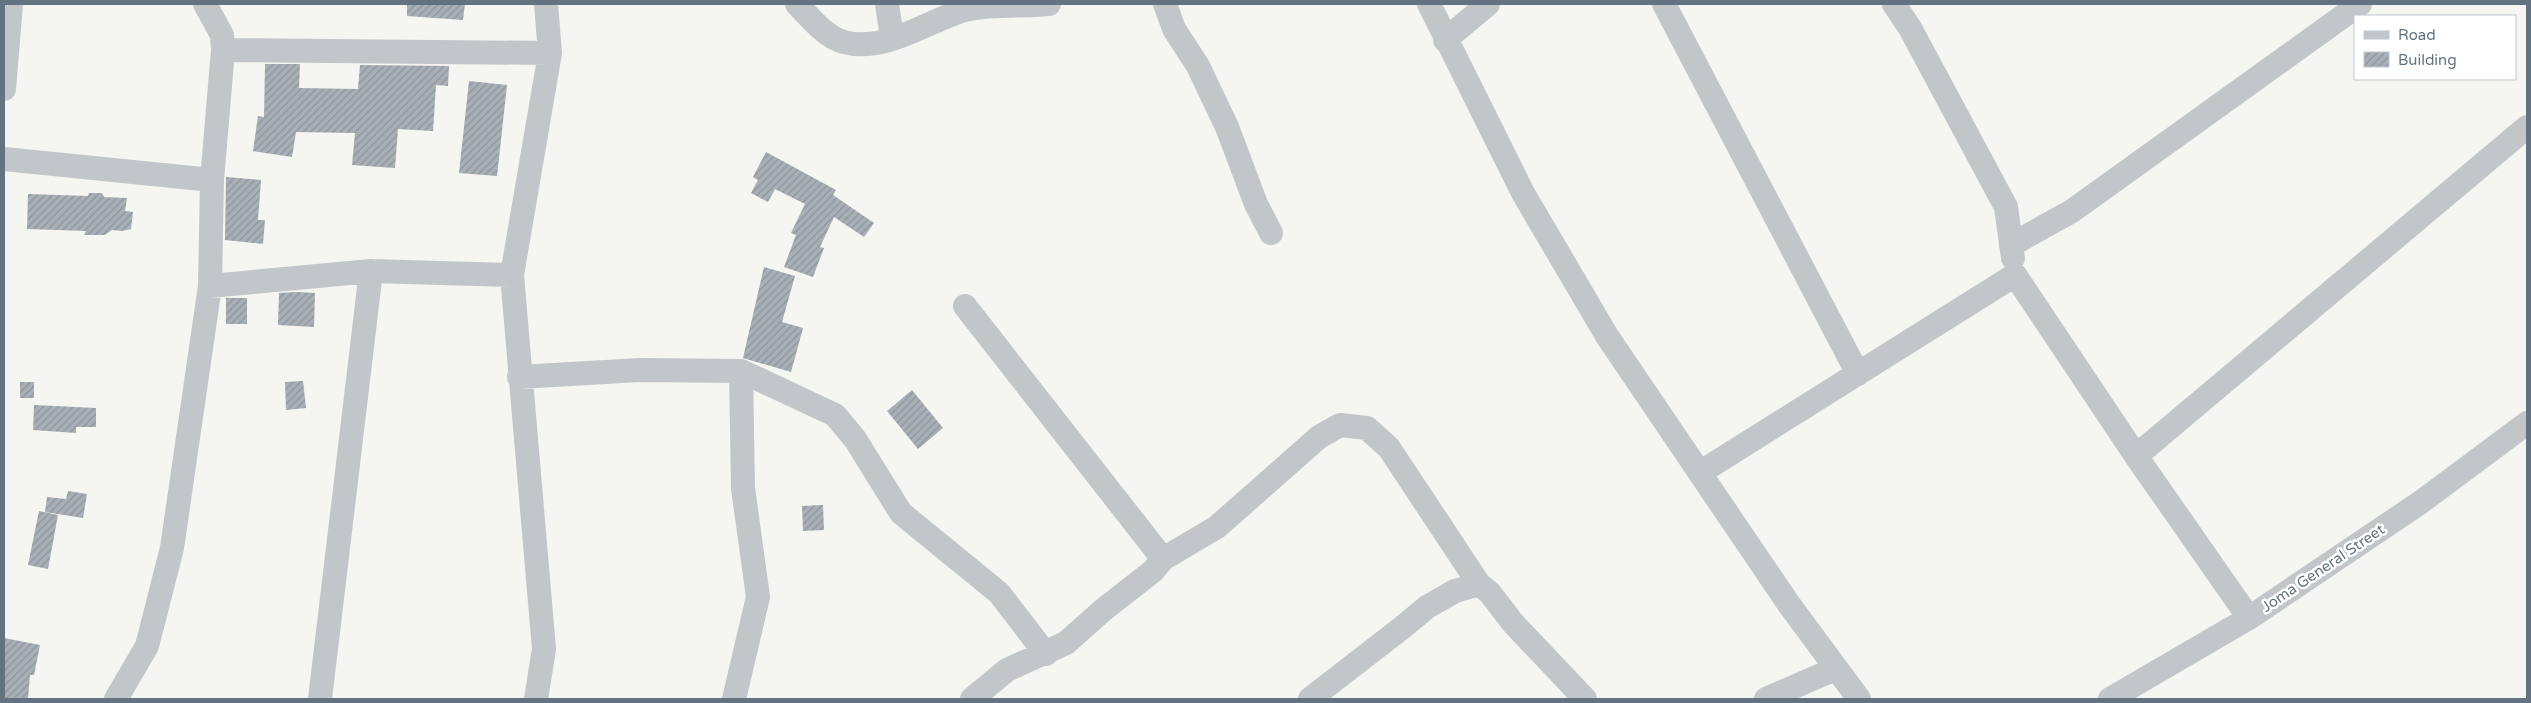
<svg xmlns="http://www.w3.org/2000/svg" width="2531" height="703" viewBox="0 0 2531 703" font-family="'Varela Round',sans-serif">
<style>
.building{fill:url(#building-hatch)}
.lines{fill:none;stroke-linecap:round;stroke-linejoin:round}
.minor{stroke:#c2c6c9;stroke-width:24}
.labels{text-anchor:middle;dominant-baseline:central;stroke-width:5;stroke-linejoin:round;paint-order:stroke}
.street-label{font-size:15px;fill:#647382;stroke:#fff}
</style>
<defs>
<pattern id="building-hatch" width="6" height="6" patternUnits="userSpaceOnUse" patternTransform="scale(1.25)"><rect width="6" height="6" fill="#a8afb6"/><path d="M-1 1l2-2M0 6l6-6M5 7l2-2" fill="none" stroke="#8c9399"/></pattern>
</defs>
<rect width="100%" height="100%" fill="#f5f5f1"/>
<path class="building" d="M407,4h58l-2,16 -56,-4z
M265,64h35l-1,24 59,1 2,-24 89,1 -1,20 -12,-1 -3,46 -35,-2 -3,39 -43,-3 3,-32 -59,-1 -4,25 -39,-6 5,-35 6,1z
M469,81l38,4 -10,91 -38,-3z
M766,152l70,38 -3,5 41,28 -10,14 -30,-20 -14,30 4,1 -11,29 -29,-10 12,-32 -5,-2 14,-29 -30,-15 -7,13 -17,-9 7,-13 -5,-3z
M226,177l35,3 -3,40h7l-2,24 -38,-4z
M89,193h13l2,4 23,1 -2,13 8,1 -2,17 -9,2 -10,-1 -7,5h-21l2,-4 -59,-2 1,-35 60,2z
M764,267l31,9 -13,46 21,6 -12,44 -48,-14z
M297,292l18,1 -1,34 -36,-2 1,-32z
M226,298h21v26h-21z
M303,381l3,27 -20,2 -1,-28z
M20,382h14v16h-14z
M912,390l31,38 -25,21 -31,-38z
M34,405l62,3v19h-20v6l-43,-3z
M68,491l19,3 -4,24 -38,-6 2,-15 19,2z
M823,505l1,25 -21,1 -1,-25z
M39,511l19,4 -10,54 -20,-4z
M4,638l36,7 -6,30h-4l-2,24h-24z"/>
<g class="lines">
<path class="minor" d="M797,4c12,13 30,34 47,38 39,11 81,-19 117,-31 27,-8 60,-4 88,-7
M887,4l5,34
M1165,4l9,25 24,37 29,61 29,77 15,29
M1429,4l94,189 84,143 181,267 71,96
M1664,4l194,370
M1894,4l16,24 96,179 7,51
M1445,40l43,-36
M223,50l327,3
M4,89l7,-85
M4,159l208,21
M2011,245l61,-34 288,-207
M210,286l161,-15 141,4
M965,306l198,253
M519,377l121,-7 101,1 94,44 20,24 46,74 98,80 47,61
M2136,456l391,-329
M1701,472l314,-197 121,181 113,162
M116,699l31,-53 25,-98 38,-262 2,-106 11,-130 -1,-15 -17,-31
M320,699l51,-428
M536,699l8,-50 -32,-374 38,-222 -4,-49
M734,699l24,-102 -15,-109 -2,-117
M972,699l35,-29 59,-27 37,-33 50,-39 10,-12 54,-32 102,-90 21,-12 27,3 22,20 90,136
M1310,699l93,-72 24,-20 28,-16 24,-7 11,9 23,30 72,76
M1766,699l69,-30
M2110,699l139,-81 172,-116 106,-79"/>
</g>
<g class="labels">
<g class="street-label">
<text transform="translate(2323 568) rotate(-34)">Joma General Street</text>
</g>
</g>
<rect width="2531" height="703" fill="none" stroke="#647382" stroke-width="10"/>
<rect x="2354" y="15" width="162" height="65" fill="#ffffff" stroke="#c1c7cd"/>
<rect x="2364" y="31" width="25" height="8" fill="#c2c6c9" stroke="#c1c7cd"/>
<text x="2398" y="40" font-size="15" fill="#647382">Road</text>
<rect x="2364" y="52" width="25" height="15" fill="url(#building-hatch)" stroke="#c1c7cd"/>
<text x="2398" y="65" font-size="15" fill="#647382">Building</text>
</svg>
